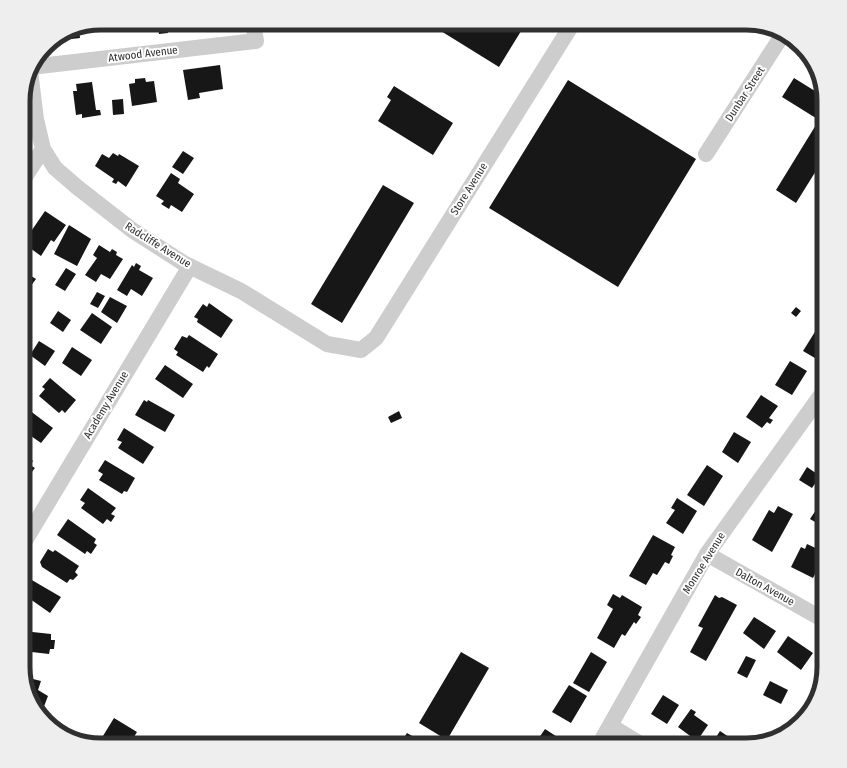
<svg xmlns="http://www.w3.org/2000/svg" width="847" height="768" viewBox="0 0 847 768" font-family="'Fira Sans Condensed',sans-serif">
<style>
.building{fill:#171717}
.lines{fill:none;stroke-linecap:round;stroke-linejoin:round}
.minor{stroke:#cdcdcd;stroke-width:16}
.labels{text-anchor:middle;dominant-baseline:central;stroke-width:4;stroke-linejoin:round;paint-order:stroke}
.street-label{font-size:11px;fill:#303030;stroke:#fff}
.rim{fill:none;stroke:#303030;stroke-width:5}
</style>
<rect width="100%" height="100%" fill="#fff"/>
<path class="building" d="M128,23h24l1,4 -24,3z
M189,23h13v4l-12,2z
M428,23h98l-27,44z
M167,26l1,7 -9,1 -1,-7z
M79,31l1,7 -25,3v-1z
M220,65l3,24 -24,4 1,5 -12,2 -5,-30z
M145,78l1,4 8,-1 3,21 -25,4 -3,-22 6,-1v-4z
M794,78l29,18 -3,6 4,3v53l-28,45 -20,-13 43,-70 -37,-23z
M568,80l128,79 -78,128 -129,-79z
M92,82l4,28h4l1,5 -19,3v-4l-6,1 -3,-24h4l-1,-7z
M394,86l59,37 -20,32 -55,-34 13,-21 -4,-3z
M123,99l1,15 -11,1 -1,-15z
M183,151l11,7 -11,16 -11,-7z
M113,153l5,3 1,-2 20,12 -13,21 -8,-6 -2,3 -4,-2 2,-3 -19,-13 7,-12 7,4z
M171,173l9,6 -2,4 16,11 -12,18 -11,-7 -2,4 -8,-5 3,-3 -8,-5z
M383,185l31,18 -72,120 -31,-19z
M45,211l21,14 -12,17 -3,-2 -10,16 -18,-13z
M69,225l22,14 -14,27 -23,-12z
M99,245l11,7 2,-3 5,3 -1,3 7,4 -13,20 -9,-5 -5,8 -11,-7 12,-17 -4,-3z
M136,263l5,3 -2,4 14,8 -11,18 -11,-7 -4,7 -10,-6 15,-25 2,2z
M66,268l10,6 -11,17 -10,-6z
M23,271l13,8 -9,12 5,3 -5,8 -4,-2z
M97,292l8,4 -7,12 -8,-4z
M110,297l17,9 -10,17 -16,-11z
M209,303l24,17 -12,18 -24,-16 1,-3 -4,-2 9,-13 4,3z
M796,307l5,4 -5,6 -5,-4z
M58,311l13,9 -8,12 -13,-9z
M92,313l20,14 -11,17 -21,-14z
M818,327l6,4v23l-4,7 -17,-10z
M189,335l29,19 -9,14 -2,-2 -4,6 -27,-17 2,-3 -4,-3 8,-13 5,2z
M39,341l16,10 -10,15 -15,-11z
M72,347l20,13 -11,16 -19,-13z
M790,361l17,10 -15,24 -17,-10z
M165,365l28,19 -10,14 -28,-19z
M50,378l26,22 -11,13 -3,-3 -3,3 -20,-17 6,-7 -3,-2z
M23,382l7,5 -7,8z
M761,395l17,11 -9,12 4,2 -3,4 -3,-2 -5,6 -16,-11z
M144,400l3,2 1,-2 27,15 -10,17 -30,-17z
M25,407l28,21 -12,15 -17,-12 5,-7 -6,-4v-10z
M399,411l3,7 -11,5 -3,-6z
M124,428l30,19 -11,17 -25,-16 4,-6 -5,-2z
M734,432l17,10 -13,21 -16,-11z
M23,453l10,8 -3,4 5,3 -5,6 -5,-3 -2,2z
M105,460l30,18 -8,14 -3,-1 -2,3 -23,-14 4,-6 -5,-3z
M707,465l16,11 -19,30 -17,-11z
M807,467l13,9 -8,12 -13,-8z
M824,476v15l-7,-4z
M88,488l28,20 -5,6 4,2 -4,6 -4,-3 -4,5 -22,-16 4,-5 -5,-3z
M677,498l20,13 -14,23 -17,-11 9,-13 -4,-2z
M820,504l4,3v16l-2,3 -12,-7z
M778,506l15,8 -21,38 -20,-12 17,-30 5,3z
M68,519l28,20 -2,4 3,2 -6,9 -4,-3 -2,3 -28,-19z
M653,535l22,12 -4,8 2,1 -4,8 -4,-2 -8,13 -4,-2 -7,12 -17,-9z
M807,544l17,8v4l-11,22 -22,-11 10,-20 4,2z
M48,549l5,3 2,-2 24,16 -4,6 3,3 -5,5 -3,-1 -3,4 -25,-16 -2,-5z
M30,579l31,18 -11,16 -27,-19v-5z
M613,594l7,4 2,-3 20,12 -4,8 3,2 -5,7 -2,-2 -9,14 -3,-2 -8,14 -17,-10 16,-29 -6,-4z
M715,595l4,3 3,-1 15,8 -31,56 -16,-9 13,-24 -5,-2z
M754,617l22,14 -12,18 -21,-16z
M23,631l28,3v6h4l-1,9h-4l-1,5 -26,-3z
M788,636l25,17 -12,17 -24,-18z
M461,652l28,16 -42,72 -28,-17z
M591,652l16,10 -18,30 -16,-9z
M746,656l10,4 -9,18 -10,-5z
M824,660v12l-3,5 -6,-3z
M25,677l16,4 -3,9 10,6 -5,13 -9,-3 -3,-5z
M770,681l18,9 -7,14 -18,-9z
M569,685l18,11 -16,27 -19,-11z
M663,695l16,10 -12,19 -16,-10z
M691,709l5,3 -2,3 14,10 -11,16 -19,-14z
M114,718l23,14 -8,13 -31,-1z
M545,729l17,11 -3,5h-25z
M720,731l21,14h-30z
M407,733l21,12h-29z"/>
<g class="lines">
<path class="minor" d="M31,67l225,-26 -3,-18
M30,71l6,48 7,30 12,19 22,19 55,43 53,34 56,27 86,53 34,6 15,-12 197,-315
M706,154l77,-120
M23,180l20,-31
M23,544l167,-278
M707,554l117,66
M611,726l31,19
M599,745l108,-191 117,-163"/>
</g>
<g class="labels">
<g class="street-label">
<text transform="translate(143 54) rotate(-7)">Atwood Avenue</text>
<text transform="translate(745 94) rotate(-57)">Dunbar Street</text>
<text transform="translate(469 189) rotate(-58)">Store Avenue</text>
<text transform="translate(158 245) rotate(32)">Radcliffe Avenue</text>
<text transform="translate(106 405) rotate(-59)">Academy Avenue</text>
<text transform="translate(704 563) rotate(-58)">Monroe Avenue</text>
<text transform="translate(765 587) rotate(29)">Dalton Avenue</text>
</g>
</g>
<path d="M0 0H847V768H0ZM101 30H746A71 71 0 0 1 817 101V667A71 71 0 0 1 746 738H101A71 71 0 0 1 30 667V101A71 71 0 0 1 101 30Z" fill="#eee" fill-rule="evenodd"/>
<path class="rim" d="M101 30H746A71 71 0 0 1 817 101V667A71 71 0 0 1 746 738H101A71 71 0 0 1 30 667V101A71 71 0 0 1 101 30Z"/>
</svg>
